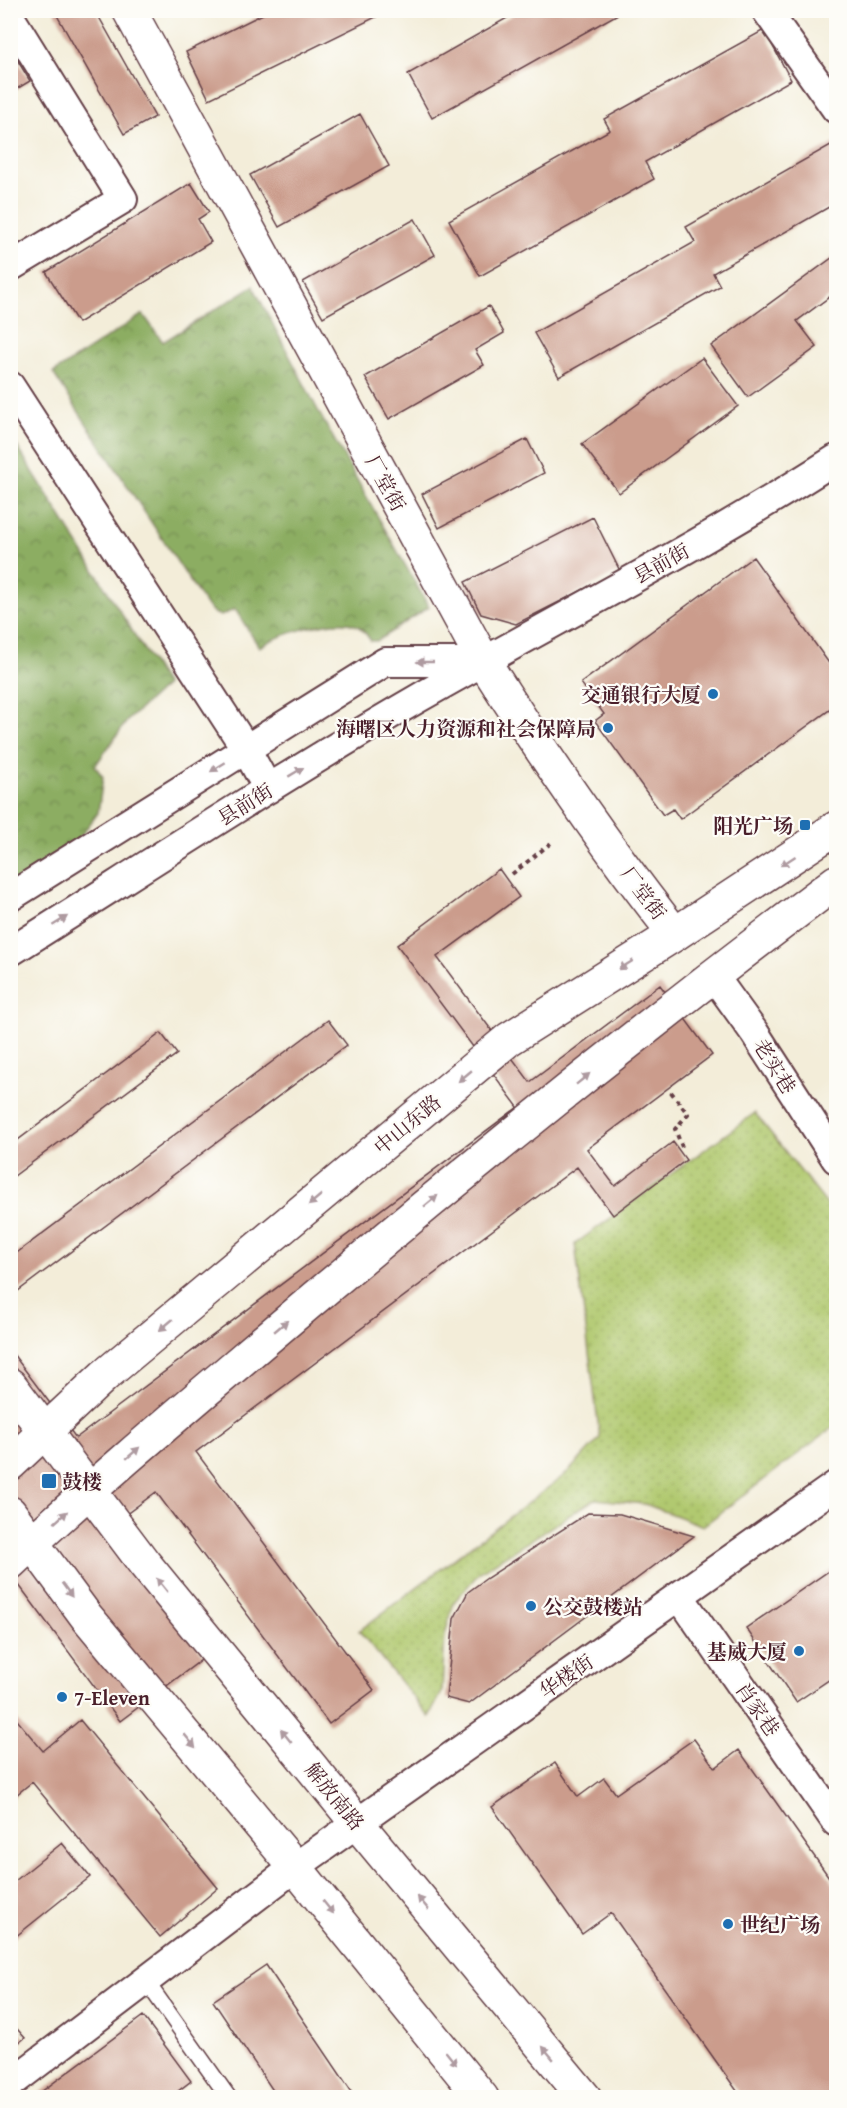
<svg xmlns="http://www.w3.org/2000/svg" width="847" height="2108" viewBox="0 0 847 2108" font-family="'Gentium Book Plus','Noto Serif SC',serif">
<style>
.grass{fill:url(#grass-dots);stroke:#7e744d;stroke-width:1.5}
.forest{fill:url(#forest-crowns);stroke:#6b6646;stroke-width:1.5}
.building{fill:#cb9c8c}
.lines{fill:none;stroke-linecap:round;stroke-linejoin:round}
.lane-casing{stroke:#633e45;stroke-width:18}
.street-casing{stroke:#633e45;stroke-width:32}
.secondary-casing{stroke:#633e45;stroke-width:36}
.primary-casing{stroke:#633e45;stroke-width:36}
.path{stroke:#633e45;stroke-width:4;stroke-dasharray:4.5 4.5;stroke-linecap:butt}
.lane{stroke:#fff;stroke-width:15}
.street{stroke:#fff;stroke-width:28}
.secondary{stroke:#fff;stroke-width:33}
.primary{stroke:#fff;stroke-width:33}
.oneway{fill:#ae9aa0}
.poi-dot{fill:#1f6fb2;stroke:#fdfcf7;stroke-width:2}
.labels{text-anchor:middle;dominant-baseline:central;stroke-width:4.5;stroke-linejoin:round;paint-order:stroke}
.street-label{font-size:20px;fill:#4a1f2b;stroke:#fdfcf7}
.poi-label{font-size:20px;font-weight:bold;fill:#4a1f2b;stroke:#fdfcf7;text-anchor:end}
</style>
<defs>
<pattern id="grass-dots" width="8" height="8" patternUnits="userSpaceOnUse" patternTransform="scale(1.5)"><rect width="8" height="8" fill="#b1c96f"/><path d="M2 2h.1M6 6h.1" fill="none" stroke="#9aac60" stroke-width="1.8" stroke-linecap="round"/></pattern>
<pattern id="forest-crowns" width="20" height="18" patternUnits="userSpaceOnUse" patternTransform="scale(1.5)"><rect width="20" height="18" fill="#8cad62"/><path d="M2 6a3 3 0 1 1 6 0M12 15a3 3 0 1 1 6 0" fill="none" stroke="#748c51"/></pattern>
</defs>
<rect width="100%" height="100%" fill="#fdfcf7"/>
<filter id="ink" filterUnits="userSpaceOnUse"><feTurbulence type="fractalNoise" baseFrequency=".0167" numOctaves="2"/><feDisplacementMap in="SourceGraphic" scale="12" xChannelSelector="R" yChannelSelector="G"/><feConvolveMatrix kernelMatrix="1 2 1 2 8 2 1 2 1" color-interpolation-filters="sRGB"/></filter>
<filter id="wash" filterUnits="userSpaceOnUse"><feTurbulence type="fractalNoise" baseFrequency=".008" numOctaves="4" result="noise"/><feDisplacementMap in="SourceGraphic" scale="24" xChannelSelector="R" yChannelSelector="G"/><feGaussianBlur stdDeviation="1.35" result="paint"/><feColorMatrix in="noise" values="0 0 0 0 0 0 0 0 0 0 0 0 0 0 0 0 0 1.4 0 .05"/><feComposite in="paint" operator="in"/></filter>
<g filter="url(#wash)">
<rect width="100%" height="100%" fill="#f3edd9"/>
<path class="grass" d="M755,1113l81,103v209l-133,101 -58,-22 -50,-5 -115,73 -26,30 -9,33 -3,57 -13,25 -70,-86 207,-157 34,-36 -25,-194z"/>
<path class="forest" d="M253,286l68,130 108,191 -52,34h-6c-3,-4 -7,-11 -12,-14 -21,-13 -80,8 -100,20l-24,-38 -14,7 -7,-3 -9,-9 -152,-231 90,-59 20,28z
M10,435l156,250 -39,36 -32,45 8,11 -5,36 -21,28 -67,47z"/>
<g id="blocks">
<path class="building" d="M54,10h41l60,107 -31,17z
M271,10h109l2,4 -173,85 -23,-47z
M521,10h104l-193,108 -24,-44z
M764,30l27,50 -146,82 9,17 -174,97 -31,-56 161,-90 -6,-11z
M10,48l20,33 -20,12z
M360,114l29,52 -110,61 -29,-52z
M836,142v61l-123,70 7,13 -161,91 -25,-44 161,-91 -9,-15z
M191,183l18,29 -11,7 13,23 -133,81 -32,-51z
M415,219l20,36 -112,62 -20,-35z
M836,255v37l-39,29 20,26 -69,50 -37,-51z
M489,306l15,27 -29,17 9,15 -95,54 -24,-42z
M702,358l36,48 -119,87 -37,-49z
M527,439l17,34 -105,55 -17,-34z
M593,517l27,54 -104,53 -35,-10 -16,-32z
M753,557l83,116v32l-156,114 -7,-10 -10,6 -68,-94 9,-7 -23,-31z
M835,562h1l-1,35 -2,-17z
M499,869l20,28 -82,60 93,125 130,-97 52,70 -125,94 28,37 58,-44 13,18 -73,55 -36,-48 -381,285 178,238 -45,34 -173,-232 -47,35 96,130 -85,64 -110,-148v-223l66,88 442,-331 -121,-162z
M328,1020l19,25 -337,252v-39z
M161,1033l16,21 -167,125v-33z
M588,1513l32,1 74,22 -225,168 -23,-6 8,-79 14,-27 19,-14z
M836,1566v109l-40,27 -50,-74z
M12,1714l31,37 37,-31 138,168 -58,49 -128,-155 -22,18v-84z
M694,1739l21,29 24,-18 97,137v211h-94l-131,-185 -29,21 -90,-127 63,-44 23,34 26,-19 12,16z
M62,1843l28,34 -80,64v-56z
M266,1965l90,133h-78l-65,-97z
M143,2016l48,65 -22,17h-136z
M10,2021l15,17 -15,11z"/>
</g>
</g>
<g filter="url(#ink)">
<use href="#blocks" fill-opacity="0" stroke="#633e45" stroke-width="1.5"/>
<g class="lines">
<g class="lane-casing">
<path id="lane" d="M146,1981l83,117"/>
</g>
<g class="street-casing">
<path id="street" d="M766,10l70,99
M10,17l113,182 -113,68
M10,386l236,363 22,40
M10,897l375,-235h97
M10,952c135,-85 269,-173 407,-253 140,-80 284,-153 419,-240
M713,975l41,57 82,127
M680,1597l156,225
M10,2084l285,-217 541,-382"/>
</g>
<g class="secondary-casing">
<path id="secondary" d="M129,10l355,652c60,94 122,185 191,272"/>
</g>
<g class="primary-casing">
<path id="primary" d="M10,1385l134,178 213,260 228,275
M10,1464l94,-88 405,-337 166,-105 161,-106
M10,1513l76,103 209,251 187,231
M10,1563c91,-85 186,-164 280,-244 178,-151 360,-297 546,-437"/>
</g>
<path class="path" d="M512,874l39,-31
M671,1092l17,22 -13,15 7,18"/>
<use href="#lane" class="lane"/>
<use href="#street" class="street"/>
<use href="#secondary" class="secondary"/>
<use href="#primary" class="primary"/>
</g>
<defs><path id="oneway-solid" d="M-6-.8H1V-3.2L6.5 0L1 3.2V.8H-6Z" transform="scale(1.5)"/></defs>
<g class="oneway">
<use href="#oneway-solid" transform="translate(425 662) rotate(-180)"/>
<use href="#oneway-solid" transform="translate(218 767) rotate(148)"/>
<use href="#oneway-solid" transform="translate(296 772) rotate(-31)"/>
<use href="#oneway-solid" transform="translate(788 861) rotate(147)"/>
<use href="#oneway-solid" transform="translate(60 921) rotate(-32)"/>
<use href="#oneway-solid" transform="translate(626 965) rotate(148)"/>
<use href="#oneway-solid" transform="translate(465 1076) rotate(140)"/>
<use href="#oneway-solid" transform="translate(583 1079) rotate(-39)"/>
<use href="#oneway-solid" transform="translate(315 1200) rotate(140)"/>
<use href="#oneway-solid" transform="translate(431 1201) rotate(-39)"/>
<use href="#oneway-solid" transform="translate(166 1325) rotate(140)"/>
<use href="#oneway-solid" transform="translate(281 1326) rotate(-40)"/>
<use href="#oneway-solid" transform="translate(133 1453) rotate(-41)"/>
<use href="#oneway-solid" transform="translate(61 1517) rotate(-42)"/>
<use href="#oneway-solid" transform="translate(162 1585) rotate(-129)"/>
<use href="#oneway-solid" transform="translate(67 1590) rotate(54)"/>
<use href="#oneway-solid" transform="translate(286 1736) rotate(-129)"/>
<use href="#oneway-solid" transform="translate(190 1741) rotate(50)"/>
<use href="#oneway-solid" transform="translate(423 1903) rotate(-130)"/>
<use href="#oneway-solid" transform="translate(328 1907) rotate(51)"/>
<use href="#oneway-solid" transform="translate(548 2053) rotate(-130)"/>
<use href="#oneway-solid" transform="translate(451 2058) rotate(51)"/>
</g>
</g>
<g class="poi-dot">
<circle cx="713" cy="694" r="6"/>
<circle cx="608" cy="728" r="6"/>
<rect x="799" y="819" width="12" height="12" rx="3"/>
<rect x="41" y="1473" width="16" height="16" rx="3"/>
<circle cx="531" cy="1606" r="6"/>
<circle cx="799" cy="1651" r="6"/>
<circle cx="62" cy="1697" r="6"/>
<circle cx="728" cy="1924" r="6"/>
</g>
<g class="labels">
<g class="street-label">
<text transform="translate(386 483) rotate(61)">厂堂街</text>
<text transform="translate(661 563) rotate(-29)">县前街</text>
<text transform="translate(245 804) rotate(-32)">县前街</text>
<text transform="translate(644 893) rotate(53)">厂堂街</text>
<text transform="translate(775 1066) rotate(58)">老实巷</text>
<text transform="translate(407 1124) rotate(-40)">中山东路</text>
<text transform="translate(566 1676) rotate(-35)">华楼街</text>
<text transform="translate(758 1709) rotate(55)">肖家巷</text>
<text transform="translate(335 1796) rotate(51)">解放南路</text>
</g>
<g class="poi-label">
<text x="701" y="694">交通银行大厦</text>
<text x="596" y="728">海曙区人力资源和社会保障局</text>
<text x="793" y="825">阳光广场</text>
<text x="62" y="1481" text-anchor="start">鼓楼</text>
<text x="543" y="1606" text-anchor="start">公交鼓楼站</text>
<text x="787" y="1651">基威大厦</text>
<text x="74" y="1697" text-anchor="start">7-Eleven</text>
<text x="740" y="1924" text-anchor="start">世纪广场</text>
</g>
</g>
<rect width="847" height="2108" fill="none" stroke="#fdfcf7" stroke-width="36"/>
</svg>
